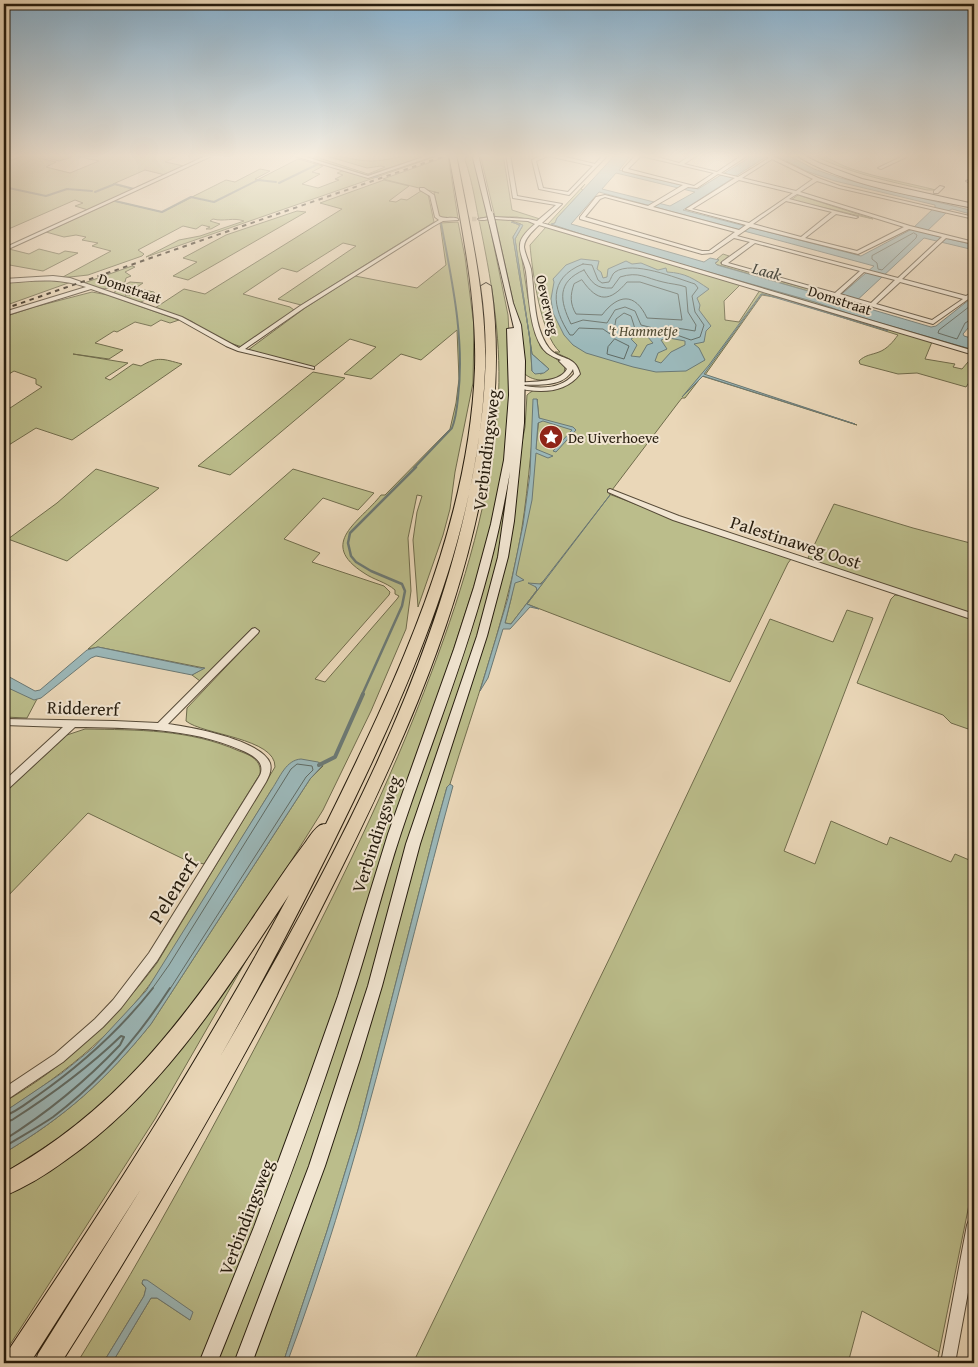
<svg xmlns="http://www.w3.org/2000/svg" width="978" height="1367" viewBox="0 0 978 1367" font-family="'Gentium Book Plus',serif">
<style>
.green{fill:#bbbd8b;stroke:#706c4c;fill-rule:evenodd}
.water{fill:#9bb7b8;stroke:#6c7974;fill-rule:evenodd}
.lines{fill:none;stroke-linecap:round;stroke-linejoin:round}
.shore-far1{stroke:#606a63;stroke-width:1}
.shore{stroke:#606a63;stroke-width:2}
.stream-far2{stroke:#6c7974;stroke-width:2}
.stream-far1{stroke:#6c7974;stroke-width:2.5}
.stream{stroke:#6c7974;stroke-width:4}
.minor-tunnel{stroke:#c3b296;stroke-width:4.5;stroke-dasharray:4.5 2.5;stroke-linecap:butt}
.minor-casing{stroke:#574b38;stroke-width:2}
.secondary-casing{stroke:#261c0e;stroke-width:2}
.motorway-casing{stroke:#261c0e;stroke-width:2}
.minor{fill:#f1e5d1;fill-rule:evenodd}
.secondary{fill:#f1e5d1;fill-rule:evenodd}
.motorway{fill:#ead7b8;fill-rule:evenodd}
.rail{stroke:#261c0e;stroke-width:2;stroke-dasharray:4.5 4.5;stroke-linecap:butt}
.secondary-bridge-casing{stroke:#261c0e;stroke-width:8;stroke-linecap:butt}
.secondary-bridge{stroke:#f1e5d1;stroke-width:6}
.labels{text-anchor:middle;dominant-baseline:central;stroke-width:4;stroke-linejoin:round;paint-order:stroke}
.far-street-label{font-size:15px;fill:#261c0e;stroke:#f1e5d1}
.far-park-label{font-size:15px;font-style:italic;fill:#534c34;stroke:#f1e5d1}
.far-poi-label{font-size:15px;fill:#261c0e;stroke:#f1e5d1;text-anchor:start}
.far-water-label{font-size:16px;font-style:italic;fill:#494a41;stroke:#f1e5d1}
.street-label{font-size:18px;fill:#261c0e;stroke:#f1e5d1}
.near-street-label{font-size:21px;fill:#261c0e;stroke:#f1e5d1}
</style>
<rect width="100%" height="100%" fill="#ead7b8"/>
<filter id="stains"><feTurbulence type="fractalNoise" baseFrequency=".004" numOctaves="4"/><feColorMatrix values="0 0 0 0 .2 0 0 0 0 .09 0 0 0 0 .02 0 0 0 .5 -.17"/></filter>
<radialGradient id="worn" r=".72"><stop offset=".6" stop-color="#630" stop-opacity="0"/><stop offset="1" stop-color="#630" stop-opacity=".3"/></radialGradient>
<path class="green" d="M27,154l18,1 -6,3 17,4 -10,5 24,6 29,-12 -24,-5 -16,5 -12,-3 5,-4h130l-17,8 19,4 -19,9 -20,-5 -32,14 20,5 -45,21 -13,-4 8,-3 -8,-3 -71,31v-68z
M298,154h9l61,20 17,-7 -4,-1 -14,2 -47,-14c17,0 34,7 51,7 21,0 38,-9 58,-6l-62,20z
M440,154h3l-297,103 33,-17 21,-4 44,-15c-11,-4 -20,1 -31,-2l-3,2 10,3 -9,5h-5l4,-2 -8,-2 -6,4 -13,-3 -45,24 6,4 -2,2 -54,19 -27,3 50,-27 -19,-5 6,-3 -16,-3 4,-3 -10,-2 -12,2 -18,-5 68,-31 48,11 64,-32 9,2 25,-13 10,2 -15,8 2,1 41,-21 25,7 -11,6 8,2 -18,10 16,4 21,-8 -4,-1 8,-4 -6,-2 5,-2 28,6z
M480,154h23l9,56 28,9 -4,2 -19,-4h-22z
M811,154c13,0 28,11 41,15 27,9 56,14 84,21h-9c-39,-9 -79,-17 -116,-36z
M448,156l10,62h-19l-5,-26 5,1 -56,-14z
M466,156l8,1 14,57 -1,3 -7,1 1,2 7,-1 1,3 19,93 3,54 -4,77 -17,91 -149,459 -116,315 -21,52h-92l39,-65h6l33,22 2,-8 -47,-32h-2l-1,4 4,4 -2,8 -41,67h-26c73,-117 137,-237 201,-359 57,-109 111,-218 154,-333 32,-85 59,-174 66,-266 4,-60 -5,-116 -17,-175 -5,-23 -8,-47 -16,-70z
M384,180l25,6 -20,15 7,1 5,-3 6,1 14,-9 7,3 6,28 -133,83 -23,-6 78,-53 -13,-3 -46,29 -15,-4 -39,26 47,13 4,3 -52,37 -21,-7 -30,-19 -36,-13 29,-19 21,5 137,-85 -22,-6z
M585,184l-4,5 2,1 -26,28 -2,5 -3,1 68,23 195,55 38,13 121,35v2c-60,-18 -119,-37 -178,-54 -83,-25 -167,-47 -249,-73z
M798,195l75,24 -82,-19z
M297,211l9,1 -118,68 -15,-4 24,-14 -14,-4 43,-23z
M495,219l30,1 10,3 -15,24 8,51 12,48c6,10 18,11 25,21l-1,6c-10,9 -31,10 -40,0l-5,-45zM512,221l9,3 1,3 -7,12 17,115 17,15 -8,5 -9,-3 -2,-32 -17,-102 7,-11z
M458,222l7,35 9,69 -1,57 -18,89 -5,37 -7,26 -25,72 -5,-67 4,-28 5,-16 -5,-1 -9,43 3,53 -5,38 -35,82 -48,99 -30,48 -104,155 -51,59 -62,55 -72,46v-20c61,-36 102,-73 147,-129l159,-245 13,-13 -2,-3 -49,26 -107,174c-44,66 -95,107 -161,149v-10c61,-35 110,-82 153,-139l118,-196c1,-29 -72,-32 -89,-46l1,-13 73,-77 -8,-3 -52,53 -8,-6 12,-7 -106,-21 -10,2 205,-180 81,24 -16,17 -35,-12 -39,41 36,14 -8,9 72,24 6,6 -1,3 -74,84 10,3 72,-83 2,-3 -4,-2v-4c-9,-8 -21,-10 -31,-17 -47,-30 -4,-51 17,-78h4l65,-66 6,-26 3,-24 -2,-49 -36,30 -20,-6 -30,25 -27,-5 32,-27 -26,-8 -36,28 -66,-17 57,-42 50,-32 62,12 29,-23 -6,-42z
M546,227l13,2 182,55 -17,17 1,19 14,2 21,-32 172,52 -7,17 30,5 -2,3 9,2 12,-14v20l-8,12 -49,-14 -19,1 -38,-10 -1,-3c6,-6 12,-6 20,-9 8,-3 14,-10 19,-17l-118,-37 -18,-3 -57,80 152,50 -155,-49 -17,22h-3l-4,5 -69,91 55,21 128,43 -4,5 -58,119 -203,-78 18,-24 -9,7 1,3 -26,34 -6,-1 6,-24 22,-124 6,-57 -2,-19c-7,51 -9,101 -19,151 -16,80 -44,156 -68,234l-3,3 -13,47 -76,296 -31,101 -44,132h-34l15,-40 220,-685 41,-211 2,-32c14,-14 40,0 52,-20 1,-15 -14,-17 -24,-23h5c-19,-16 -28,-82 -30,-107z
M9,249l20,5 10,-5 20,5 6,-3 13,2 -35,18 -39,-7v-12z
M723,254l6,2 -9,7 119,34 -3,2 -121,-35 4,-4 -2,-1z
M132,266l3,1 -10,5 6,4 -5,2 -1,4c-19,9 -22,8 -41,1z
M50,279l21,3 -67,24v-23z
M130,282l13,1 -18,12h12l7,-5 10,2 1,3 -16,8 -25,-9 2,-5z
M92,292l16,3 71,25 -9,3 -9,-3 -10,6 -16,-4 -18,10 -3,-1 -19,12 28,7 -14,9 -36,-5 55,9 -23,15 5,2 23,-16 8,2c17,-10 22,-7 41,-2l-110,76 -36,-12 -32,20v-36l38,-25 -6,-3v-5l-22,-8 -10,6v-60l30,-10z
M313,372l32,6 -115,97 -32,-9z
M519,414l-24,166 -126,413 -108,314 -22,56h-25l39,-98 140,-416 60,-168z
M96,469l63,19 -92,73 -59,-22 49,-36z
M834,504l79,24 61,16v71l-167,-55z
M895,595l9,1 70,23v112l-23,-8 -8,-8 -86,-32 34,-84z
M847,610l26,8 -89,233 31,13 16,-43 56,24 3,-8 61,25 4,-8 19,8v318l-37,183 2,-11 -77,-41 -14,52h-435l201,-414 156,-330 63,23z
M4,686l33,13 -10,19 -23,-1z
M85,729c53,1 104,0 154,22 11,4 23,9 21,23l-56,90 -4,-1 -2,3 -110,-53 -84,87v-107l63,-58z
M270,919l-115,200 -151,235v-164l64,-39z"/>
<path class="water" d="M616,154h16l-13,16 79,19 23,-14h4l-2,-1 32,-20h31l28,15 26,9 134,33v4l-22,-6 -4,2 -23,22 49,12v5l-50,-12 -71,66 78,23 5,-1 38,-30v25l-11,13 1,2 10,3v11l-121,-35 -38,-13 -195,-55 -69,-23 4,-1 2,-5zM769,155h6l31,16 29,10 100,24v2l-23,22 -51,27 -178,-46zM616,173l79,19 -25,14 -68,-17zM599,192l275,74 -38,33 -119,-34 -2,-2 4,-3 -9,-2 -6,4 -133,-38z
M511,222l12,3 -8,14 17,115 17,15 -5,4 -9,1 -3,-3 -2,-32 -17,-102 7,-12z
M581,259l18,2 -2,8 4,3 2,6 4,-1 1,-8 18,-8 6,3 9,-1 17,7 8,-2 1,4c19,1 27,7 42,17l-12,9 3,7 -1,5 12,16 -5,5 -2,11 -10,2 5,4 6,12 -19,11 -30,1 -23,-5 -47,-14 -13,-8 -9,-10 -11,-22 -2,-14 3,-17 -1,-3 13,-14zM647,336l6,7 -6,2 -7,12 -9,-1 6,-11 -6,-6 3,-2zM669,338l16,3v4l-14,7 -10,11 -6,-2 3,-8 9,-4 -6,-9z
M761,294h2l125,37 -104,-32 -22,-5 -58,80 151,50 -152,-48 -21,21 27,-32z
M533,399h4l2,19 34,9 3,3 -20,22 -3,-1 19,-21 -29,-9 -5,2 -2,26 17,7 -5,2 -12,-5 -4,47 -16,75 8,5 -9,3 -10,40 6,1 26,-34 -1,-3 -8,-4 13,1 69,-89 -83,109 12,5 -9,-2 -20,22h-7l-15,49 -8,13 28,-93 15,-73 7,-51z
M98,647l102,21h5l-13,7 -96,-19 -5,2 -50,40 -7,2 -30,-14v-12l31,17 5,-1 47,-40z
M301,759l17,3 5,3 -13,14 -159,245c-45,56 -86,93 -147,129v-41l58,-39 31,-25 53,-57 126,-202c8,-12 14,-29 29,-30z
M450,784l3,2c-53,193 -95,389 -166,577h-4l44,-132 31,-101 76,-296 13,-47z
M143,1280h4l46,32 -3,8 -33,-22h-6l-39,65h-9l41,-67 2,-8 -4,-5z"/>
<g class="lines">
<path class="shore-far1" d="M914,233l3,2 -1,3 -34,32 -4,-1 -1,-6 -5,-4v-3z
M583,264l9,1 6,15 4,3 7,-1c2,-3 3,-8 6,-10 18,-12 61,6 80,12l3,4 -6,8 3,16 9,13 -4,12 -9,3 -17,-6 -18,2 -8,-4h-12l-5,-16 -7,-3 -8,6 -3,17 -10,-7 -24,-1 -6,7h-3c-18,-27 -23,-57 13,-71z
M584,270c8,13 12,19 28,18l8,-11c19,-6 25,1 43,5 7,2 15,2 23,5l2,25 8,13 -1,6 -24,-4 -14,2 -16,-4 -6,-14 -10,-4 -10,3 -8,13 -24,-3 -12,4c-11,-23 -15,-42 13,-54z
M582,280c16,23 28,22 45,2h13l38,12 4,26 -35,-2c-12,-26 -29,-24 -45,-3l-26,-1c-6,-10 -6,-19 -2,-30z
M974,303l-35,27 -1,3 19,6 8,-16 9,-5
M615,339l14,7 -5,13 -17,-5 1,-7z
M152,989l17,-24 122,-196 6,-5 15,2 1,4 -7,7 -136,212"/>
<path class="shore" d="M4,1116c11,-3 23,-13 33,-20 44,-31 83,-66 116,-108
M4,1122l8,-2c39,-25 76,-52 109,-84l3,1 -4,8c-35,37 -73,68 -116,95
M4,1147c16,-10 33,-19 49,-30 46,-35 86,-81 117,-129"/>
<path class="stream-far2" d="M374,177h3
M279,183l39,-19
M4,187l42,9 21,-7 25,2
M95,192l20,-8 19,5 -2,1
M115,201l47,11 29,-15 23,5 44,-22 18,2
M414,468l38,-40c4,-10 5,-20 6,-30 7,-59 -6,-117 -17,-175"/>
<path class="stream-far1" d="M362,695l40,-89 3,-15 -3,-7 -31,-13 -15,-9 -5,-6 -3,-13 2,-10 66,-66"/>
<path class="stream" d="M319,765l16,-8 28,-63"/>
<path class="minor-tunnel" d="M458,219h22"/>
<g class="minor-casing">
<path id="minor" d="M210,154h6l-212,97v-3z
M288,154h8l72,22 64,-22h8l-72,24z
M506,154h4l7,42 45,8 -20,19 432,128v4l-435,-130c-5,5 -15,13 -15,22 1,7 5,15 7,22 4,25 2,58 18,79 10,13 26,6 31,26 -16,21 -44,19 -67,13l-3,-2 1,-1c16,-4 48,1 56,-15l-8,-8 2,-1c-5,-2 -10,-4 -14,-7 -18,-16 -18,-59 -21,-81 -1,-8 -7,-19 -6,-27 0,-8 9,-16 15,-21l-7,-3 -33,-2 -2,-1 2,-1 33,2 9,2 19,-16 -43,-7zM573,369l1,5c-13,16 -36,15 -54,11 18,-1 44,3 53,-16z
M544,154h9l42,10 9,-10h5l-40,41 -30,-6 -7,-29zM548,156l45,10 -25,26 -25,-4 -7,-27z
M637,154h9l33,9 14,-9h6l-15,10 33,8 27,-18h6l-29,19 17,4 31,-19 -4,-3 4,-1 49,24 22,8 134,31v2l-135,-31 -22,-7 -17,11 110,34 64,16v2l-28,-6 -44,41 64,17 8,-5v4l-41,29 -211,-60v-2l28,-20 -16,-4 -22,15 -10,1 -122,-35v-2l16,-20 9,-2 43,11 35,-21 -60,-14v-2zM641,156l73,17 -20,13 -66,-17zM772,159l41,20 -17,12 -54,-13zM718,174l17,4 -49,31 60,16 -7,5 -86,-23 35,-20 9,1zM739,180l54,13 -44,30 -57,-14zM797,194l107,33 -47,24 -52,-13 31,-24 20,4 2,-1 -69,-18zM605,197l130,35 -26,19h-7l-117,-34 15,-18zM786,201l46,11 -31,25 -48,-13zM750,227l108,27 51,-25 33,8 -44,41 -161,-42zM755,243l105,28 -25,22 -107,-30zM864,272l31,8 -24,23 -31,-9zM900,282l63,17 -31,21 -56,-16z
M907,154h6l-32,15 -3,-1z
M974,178v2l-3,1 3,2v3l-8,-5z
M940,186l4,1 -6,6h-4v-2z
M420,188h4l10,7 5,21c6,4 14,0 19,3v1l-15,1 -9,5 -130,82 -59,41 69,18v2l-76,-18 -12,-5 -48,-27 -87,-30 -87,27v-4l82,-25c-30,-10 -52,-6 -82,-4v-4l49,-3 17,2 112,39 57,31 61,-42 139,-86 -4,-3 -5,-21 -10,-6z
M490,217v1c-2,2 -10,3 -12,1z
M974,328v8l-5,-3z
M610,489l69,27 295,98v6l-301,-100 -65,-28v-2z
M255,628l4,3 -1,2 -90,91c23,3 93,16 102,39 2,7 -1,13 -4,19l-109,179 -36,47 -18,19 -40,35 -55,37 -4,2v-13l51,-34 40,-35 18,-19 36,-47 110,-176c2,-3 3,-7 2,-11 -2,-8 -13,-13 -20,-16 -52,-23 -111,-22 -166,-23l-68,63 -3,1v-10l59,-54 -59,-2v-6l110,2 44,2 94,-94z
M974,1218v42l-19,103h-14l26,-138 2,-5z"/>
</g>
<g class="secondary-casing">
<path id="secondary" d="M472,154h6l14,61 -5,-1z
M794,154h7l18,9 43,16 112,25v4c-55,-11 -133,-23 -180,-54z
M492,220l3,2 18,81 8,22 4,36 -1,62 -10,98 -6,36 -21,79 -67,208 -38,142 -22,73 -35,107 -73,197h-18l75,-197 59,-180 38,-142 71,-208 21,-79 12,-85c-7,39 -15,77 -26,115 -23,83 -56,164 -83,246 -18,54 -31,109 -49,163 -39,124 -86,246 -135,367h-18l55,-136 51,-138 33,-93 50,-162 66,-185 20,-62 17,-63 13,-64 5,-65 -2,-66 7,-1 -25,-106z"/>
</g>
<g class="motorway-casing">
<path id="motorway" d="M449,154h7c13,71 31,143 29,215 -5,152 -66,296 -131,431 -42,87 -86,173 -134,257 105,-181 217,-382 254,-589 11,-60 16,-121 7,-182l5,-3 5,3c9,61 5,122 -5,183 -27,161 -98,308 -171,452 -77,151 -163,299 -254,442h-26l3,-9 103,-165 -111,174h-26l2,-9c100,-149 198,-300 283,-459 -64,97 -126,197 -223,265 -19,14 -40,27 -62,36v-23c110,-61 177,-149 246,-251 17,-25 34,-51 52,-75 5,-6 10,-16 17,-21 1,-1 5,-2 7,-2 70,-142 143,-295 149,-456 2,-72 -14,-143 -26,-214z"/>
</g>
<use href="#minor" class="minor"/>
<use href="#secondary" class="secondary"/>
<use href="#motorway" class="motorway"/>
<path class="rail" d="M4,309l446,-155"/>
<g class="secondary-bridge-casing">
<path id="secondary-bridge" d="M490,214l2,8"/>
</g>
<use href="#secondary-bridge" class="secondary-bridge"/>
</g>
<linearGradient id="sky" x2="0" y2="1"><stop stop-color="#89b5d5"/><stop offset="0.45" stop-color="#f6eddf"/><stop offset="1" stop-color="#f6eddf" stop-opacity="0"/></linearGradient>
<rect width="978" height="346" fill="url(#sky)"/>
<defs>
<g id="sight-disc" transform="scale(1.25)"><circle r="9.5" fill="#8f2418" stroke="#f1e5d1"/><path d="M0-6L1.8-2.2L6-1.7L2.9 1.2L3.7 5.4L0 3.3L-3.7 5.4L-2.9 1.2L-6-1.7L-1.8-2.2Z" fill="#fff"/></g>
</defs>
<g fill-rule="evenodd">
<use href="#sight-disc" x="551" y="437"/>
</g>
<g class="labels">
<g class="far-street-label">
<text transform="translate(130 288) rotate(19)">Domstraat</text>
<text transform="translate(840 300) rotate(18)">Domstraat</text>
<text transform="translate(548 305) rotate(77)">Oeverweg</text>
</g>
<g class="far-park-label">
<text x="643" y="330">'t Hammetje</text>
</g>
<g class="far-poi-label">
<text x="568" y="437">De Uiverhoeve</text>
</g>
<g class="far-water-label">
<text transform="translate(767 271) rotate(16)">Laak</text>
</g>
<g class="street-label">
<text transform="translate(486 450) rotate(-83)">Verbindingsweg</text>
<text transform="translate(796 542) rotate(18)">Palestinaweg Oost</text>
<text transform="translate(83 708) rotate(2)">Riddererf</text>
<text transform="translate(376 834) rotate(-72)">Verbindingsweg</text>
<text transform="translate(246 1217) rotate(-69)">Verbindingsweg</text>
</g>
<g class="near-street-label">
<text transform="translate(173 890) rotate(-58)">Pelenerf</text>
</g>
</g>
<rect width="978" height="1367" fill="none" stroke="#ead7b8" stroke-width="20"/>
<rect x="5" y="5" width="968" height="1357" fill="none" stroke="#261c0e" stroke-width="2.5"/>
<rect x="10" y="10" width="958" height="1347" fill="none" stroke="#261c0e"/>
<rect width="100%" height="100%" filter="url(#stains)"/>
<rect width="100%" height="100%" fill="url(#worn)"/>
</svg>
